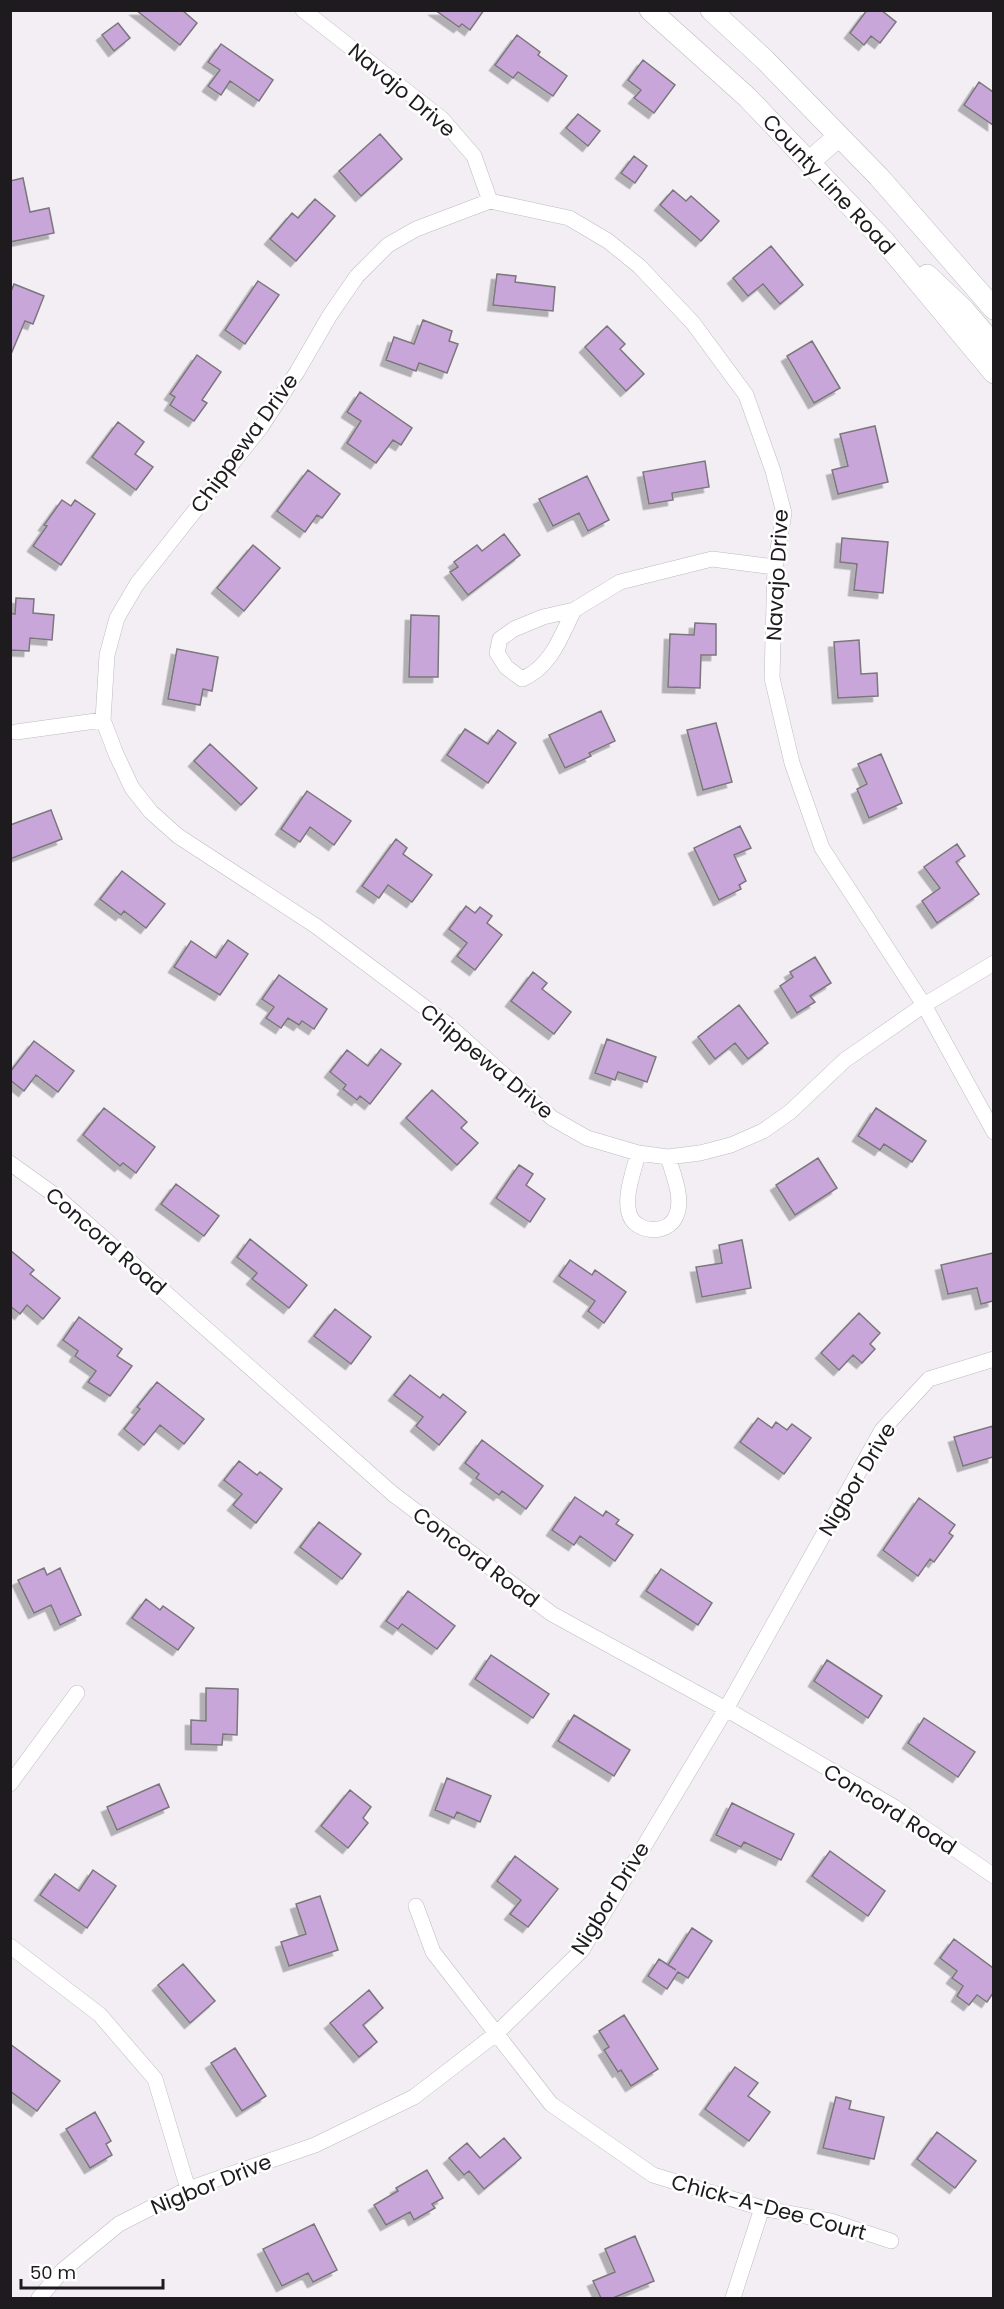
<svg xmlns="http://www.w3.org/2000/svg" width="1004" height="2309" viewBox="0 0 1004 2309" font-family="Poppins,sans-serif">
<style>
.building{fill:#c9a6d9;stroke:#7b777c;stroke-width:1.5;filter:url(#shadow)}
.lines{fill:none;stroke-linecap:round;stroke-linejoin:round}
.street-casing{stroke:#bfbbc1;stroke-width:16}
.secondary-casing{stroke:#bfbbc1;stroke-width:22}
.street{stroke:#fff;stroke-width:15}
.secondary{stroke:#fff;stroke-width:21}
.labels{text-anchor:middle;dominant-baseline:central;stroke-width:5;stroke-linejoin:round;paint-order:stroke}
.street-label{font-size:21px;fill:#1d1b1d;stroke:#fff}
</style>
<defs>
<filter id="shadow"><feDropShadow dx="-5.5" dy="5.5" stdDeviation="0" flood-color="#0004"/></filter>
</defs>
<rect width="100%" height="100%" fill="#f2eef4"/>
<path class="building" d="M136,10h46l15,13 -17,22z
M435,10h49l-14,20 -8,-6 -3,3z
M867,10h14l15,12 -16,21 -9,-7 -7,9 -14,-12z
M118,23l12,15 -16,13 -12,-16z
M517,35l23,17 -2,3 29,21 -14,20 -35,-24 -5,6 -18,-13z
M221,44l52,36 -14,21 -29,-20 -9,14 -13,-9 12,-16 -12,-8z
M643,60l32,25 -21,28 -20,-15 7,-8 -13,-10z
M979,82l14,10v33l-29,-20z
M578,114l22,17 -12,15 -22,-18z
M380,134l22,25 -41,37 -22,-25z
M634,156l13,10 -12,17 -14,-10z
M23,178l7,34 19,-4 5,25 -44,9v-61z
M673,190l13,11 5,-5 28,25 -18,20 -41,-36z
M315,199l20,17 -39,45 -26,-22 22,-26 6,5z
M771,246l32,39 -23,19 -17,-20 -15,12 -15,-18z
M497,274l19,2 -1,6 40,5 -2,24 -60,-6z
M258,281l21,14 -34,49 -20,-14z
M14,284l30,12 -11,28 -8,-3 -14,33 -1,-60z
M423,320l29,11 -3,10 9,3 -11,29 -28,-10 -3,8 -30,-11 8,-23 20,7z
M607,326l18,18 -5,5 24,25 -18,17 -41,-44z
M812,341l28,47 -26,15 -27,-47z
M197,355l24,17 -19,28 5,3 -13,18 -24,-16 5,-8 -5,-3z
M360,392l52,36 -11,17 -8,-5 -17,23 -29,-20 14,-22 -14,-9z
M118,422l26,20 -9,12 18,13 -17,23 -44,-33z
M875,426l13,56 -50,12 -6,-24 16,-4 -8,-32z
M705,461l4,26 -37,6 1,7 -24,4 -6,-32z
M308,470l32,24 -18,24 -5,-3 -12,17 -28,-21z
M587,476l22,44 -21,11 -9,-18 -26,13 -14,-27z
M62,500l9,6 4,-6 20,14 -34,51 -28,-19 14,-20 -3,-1z
M504,534l16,21 -52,40 -18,-23 8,-5 -4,-5 23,-17 5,6z
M842,538l46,4 -5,51 -29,-3 3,-26 -17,-2z
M253,545l27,23 -36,43 -27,-23z
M16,598l18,1 -1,14 21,2 -2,25 -22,-2 -1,13 -19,-1v-37l5,1z
M411,615l28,1 -1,61h-29z
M695,623l21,1v31h-15l-1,33 -32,-1 2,-53 24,1z
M859,640l2,34 16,-1 1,23 -40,2 -4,-56z
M177,649l41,8 -6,34 -9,-2 -3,16 -32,-6z
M601,711l14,30 -26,12 2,3 -26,12 -16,-33z
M716,723l16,59 -29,8 -16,-60z
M465,729l23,15 10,-14 18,13 -28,40 -41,-28z
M210,744l47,44 -16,17 -47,-44z
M881,754l21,49 -33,15 -12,-29 10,-5 -9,-20z
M307,791l44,30 -17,24 -24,-18 -10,15 -19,-13z
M51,810l11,29 -52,20v-34z
M740,826l11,22 -17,7 12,26 -7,4 2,4 -22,11 -25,-52z
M396,839l11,9 -4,6 29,21 -20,27 -24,-17 -9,13 -17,-12z
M957,844l8,12 -9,6 23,32 -42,29 -15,-22 18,-13 -16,-21z
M122,871l43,33 -19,24 -22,-17 -3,4 -21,-16z
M466,906l9,7 5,-6 12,9 -5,7 15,12 -27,35 -18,-14 10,-13 -18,-14z
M228,940l20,14 -28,41 -46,-28 17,-26 25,17z
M815,957l16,26 -21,13 5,6 -18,11 -17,-27 13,-9 -3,-5z
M533,972l14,11 -5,6 29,23 -17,22 -43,-33z
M279,975l48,34 -13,20 -12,-8 -3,4 -11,-7 -7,10 -15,-10 8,-11 -12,-8z
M739,1005l29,38 -20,16 -13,-16 -20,16 -17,-22z
M607,1039l49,18 -9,25 -29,-10 -3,8 -20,-7z
M34,1041l40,30 -16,21 -22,-17 -12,16 -14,-11v-8z
M381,1049l20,15 -31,40 -10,-8 -3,4 -14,-11 3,-4 -16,-13 17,-22 21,16z
M432,1090l35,32 -6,6 17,15 -21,22 -51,-47z
M104,1108l51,39 -19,26 -13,-10 -3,3 -37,-31z
M876,1108l50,33 -14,21 -28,-18 -4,6 -22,-14z
M818,1158l19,30 -42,27 -19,-30z
M519,1165l14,9 -7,11 19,14 -15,23 -34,-24z
M176,1184l43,32 -15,20 -43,-32z
M250,1239l57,46 -18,23 -37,-29 5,-6 -20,-16z
M742,1240l9,48 -49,9 -6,-30 26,-4 -3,-18z
M10,1250l24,20 -4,4 30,24 -17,21 -16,-14 -7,9 -10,-8z
M993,1253v48l-12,3 -4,-16 -29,6 -7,-29z
M570,1260l22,15 3,-5 31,22 -22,31 -16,-12 7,-10 -36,-25z
M335,1309l36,28 -20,27 -37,-28z
M859,1313l21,20 -10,11 5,5 -13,14 -9,-8 -14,15 -18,-17z
M79,1317l43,32 -5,7 15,10 -22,30 -22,-14 8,-11 -21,-15 3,-5 -15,-11z
M410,1375l30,23 3,-4 23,18 -27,33 -23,-19 7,-9 -29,-22z
M157,1382l47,37 -20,25 -24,-19 -16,20 -20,-16 16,-20 -3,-2z
M758,1418l14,10 4,-6 11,8 5,-6 19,14 -27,36 -44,-32z
M993,1426v31l-30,9 -9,-29z
M482,1440l61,46 -17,23 -24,-18 -3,4 -23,-17 3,-4 -14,-11z
M239,1461l18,14 3,-3 22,17 -26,34 -23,-18 9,-11 -18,-14z
M575,1497l28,19 3,-5 13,9 -3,4 17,11 -18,26 -35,-25 -6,9 -22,-15z
M919,1498l36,27 -6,8 4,3 -19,26 -4,-3 -12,17 -35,-26z
M319,1522l42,32 -19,25 -42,-32z
M44,1568l3,7 13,-7 21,47 -21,10 -9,-20 -17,8 -16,-33z
M661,1569l51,34 -14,22 -52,-34z
M408,1591l47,35 -18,23 -35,-25 -4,5 -12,-8z
M146,1599l14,11 3,-4 31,22 -16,22 -46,-32z
M491,1655l58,39 -16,24 -58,-39z
M827,1660l55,36 -14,22 -54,-37z
M206,1688l32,1 -1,46 -14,-1 -1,11 -31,-1v-24l15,1z
M574,1715l56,35 -16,26 -56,-35z
M924,1718l51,34 -17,25 -50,-34z
M447,1778l44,18 -11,26 -23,-10 -3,6 -19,-8z
M159,1784l10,23 -52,23 -10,-23z
M350,1790l21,17 -8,11 5,5 -20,25 -27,-22z
M732,1803l62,31 -13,26 -37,-18 -3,5 -25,-12z
M830,1851l55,40 -17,25 -56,-40z
M515,1856l43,33 -30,38 -18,-13 11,-14 -24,-19z
M93,1870l23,16 -29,42 -47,-33 15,-21 24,17z
M320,1896l18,54 -49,16 -8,-24 25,-8 -10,-30z
M692,1928l20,13 -24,37 -10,-6 -11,17 -19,-13 11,-17 17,11 -8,-5z
M954,1939l39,29v25l-6,9 -10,-7 -8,10 -12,-9 6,-10 -11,-8 5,-7 -17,-13z
M183,1964l32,37 -25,22 -32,-38z
M369,1990l14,18 -20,17 14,17 -18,15 -29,-34z
M624,2015l34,54 -27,17 -10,-16 -3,2 -14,-22 5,-3 -10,-16z
M10,2044l50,37 -23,30 -27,-20z
M235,2048l31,48 -24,15 -31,-48z
M735,2067l23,16 -10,13 22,16 -21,29 -44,-32z
M836,2097l15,4 -2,8 35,8 -10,42 -51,-11z
M95,2112l16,29 -5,3 6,11 -22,13 -24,-39z
M937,2132l39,29 -21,27 -38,-29z
M504,2138l17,20 -37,31 -15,-18 -5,4 -15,-17 18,-15 13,15z
M427,2170l16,28 -11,6 3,4 -21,12 -4,-8 -24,13 -12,-20 24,-14 -2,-3z
M314,2224l23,46 -24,12 -5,-9 -26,13 -19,-37z
M635,2236l19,45 -41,17h-12l-8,-17 22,-9 -10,-23z"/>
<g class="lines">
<g class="street-casing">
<path id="street" d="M303,10l139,109 32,37 16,45
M490,201l-74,28 -28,16 -31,31 -27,39 -33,57 -36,55 -124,157 -20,34 -10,37 -4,65 13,34 16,34 19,24 27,24 138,90 131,98 105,94 35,20 51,15 30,4 32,-4 31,-8 32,-14 27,-19 55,-52 79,-55 70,-42
M490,201l79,17 39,23 31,25 54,57 53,72 27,76 11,42 -9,54 -3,111 20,85 30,85 102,157 70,127
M574,610c-13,26 -23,57 -52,69l-16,-12 -9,-14 3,-14 14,-10 29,-12 31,-7 46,-28 92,-23 63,8
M16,732l87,-12
M638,1153c-4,18 -14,42 -9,60 5,20 39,23 47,3 8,-17 -3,-42 -8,-59
M10,1163l46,33 337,298 159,120 174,95 168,98 100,69
M10,1784l67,-91
M416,1906l17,46 118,152 102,71 109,33 69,13 60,20
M10,1946l90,69 55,64 33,110
M39,2298l24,-28 56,-46 69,-35 127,-44 99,-48 83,-64 85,-83 144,-241 156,-279 47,-51 65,-20
M733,2298l29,-90"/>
</g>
<g class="secondary-casing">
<path id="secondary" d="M650,10l97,87 137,144 110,132
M711,10l54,50 114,117 115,132
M809,162l30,-26
M927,275l37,35 30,35"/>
</g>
<use href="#street" class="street"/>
<use href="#secondary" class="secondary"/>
</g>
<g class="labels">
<g class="street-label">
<text transform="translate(402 90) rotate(40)">Navajo Drive</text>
<text transform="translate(829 184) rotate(47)">County Line Road</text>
<text transform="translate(244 443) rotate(-54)">Chippewa Drive</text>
<text transform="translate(777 575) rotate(-87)">Navajo Drive</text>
<text transform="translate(487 1061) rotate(40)">Chippewa Drive</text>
<text transform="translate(106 1241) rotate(41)">Concord Road</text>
<text transform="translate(857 1479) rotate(-59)">Nigbor Drive</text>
<text transform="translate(476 1557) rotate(37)">Concord Road</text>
<text transform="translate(890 1809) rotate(32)">Concord Road</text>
<text transform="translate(610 1898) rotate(-58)">Nigbor Drive</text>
<text transform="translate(211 2184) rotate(-22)">Nigbor Drive</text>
<text transform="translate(769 2207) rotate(15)">Chick-A-Dee Court</text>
</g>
</g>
<rect width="1004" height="2309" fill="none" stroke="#1d1b1d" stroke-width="24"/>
<path d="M21 2279v9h142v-9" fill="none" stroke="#1d1b1d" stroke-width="3"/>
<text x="30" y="2279" font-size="18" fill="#1d1b1d" stroke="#ffffff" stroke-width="4.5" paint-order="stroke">50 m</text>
</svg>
